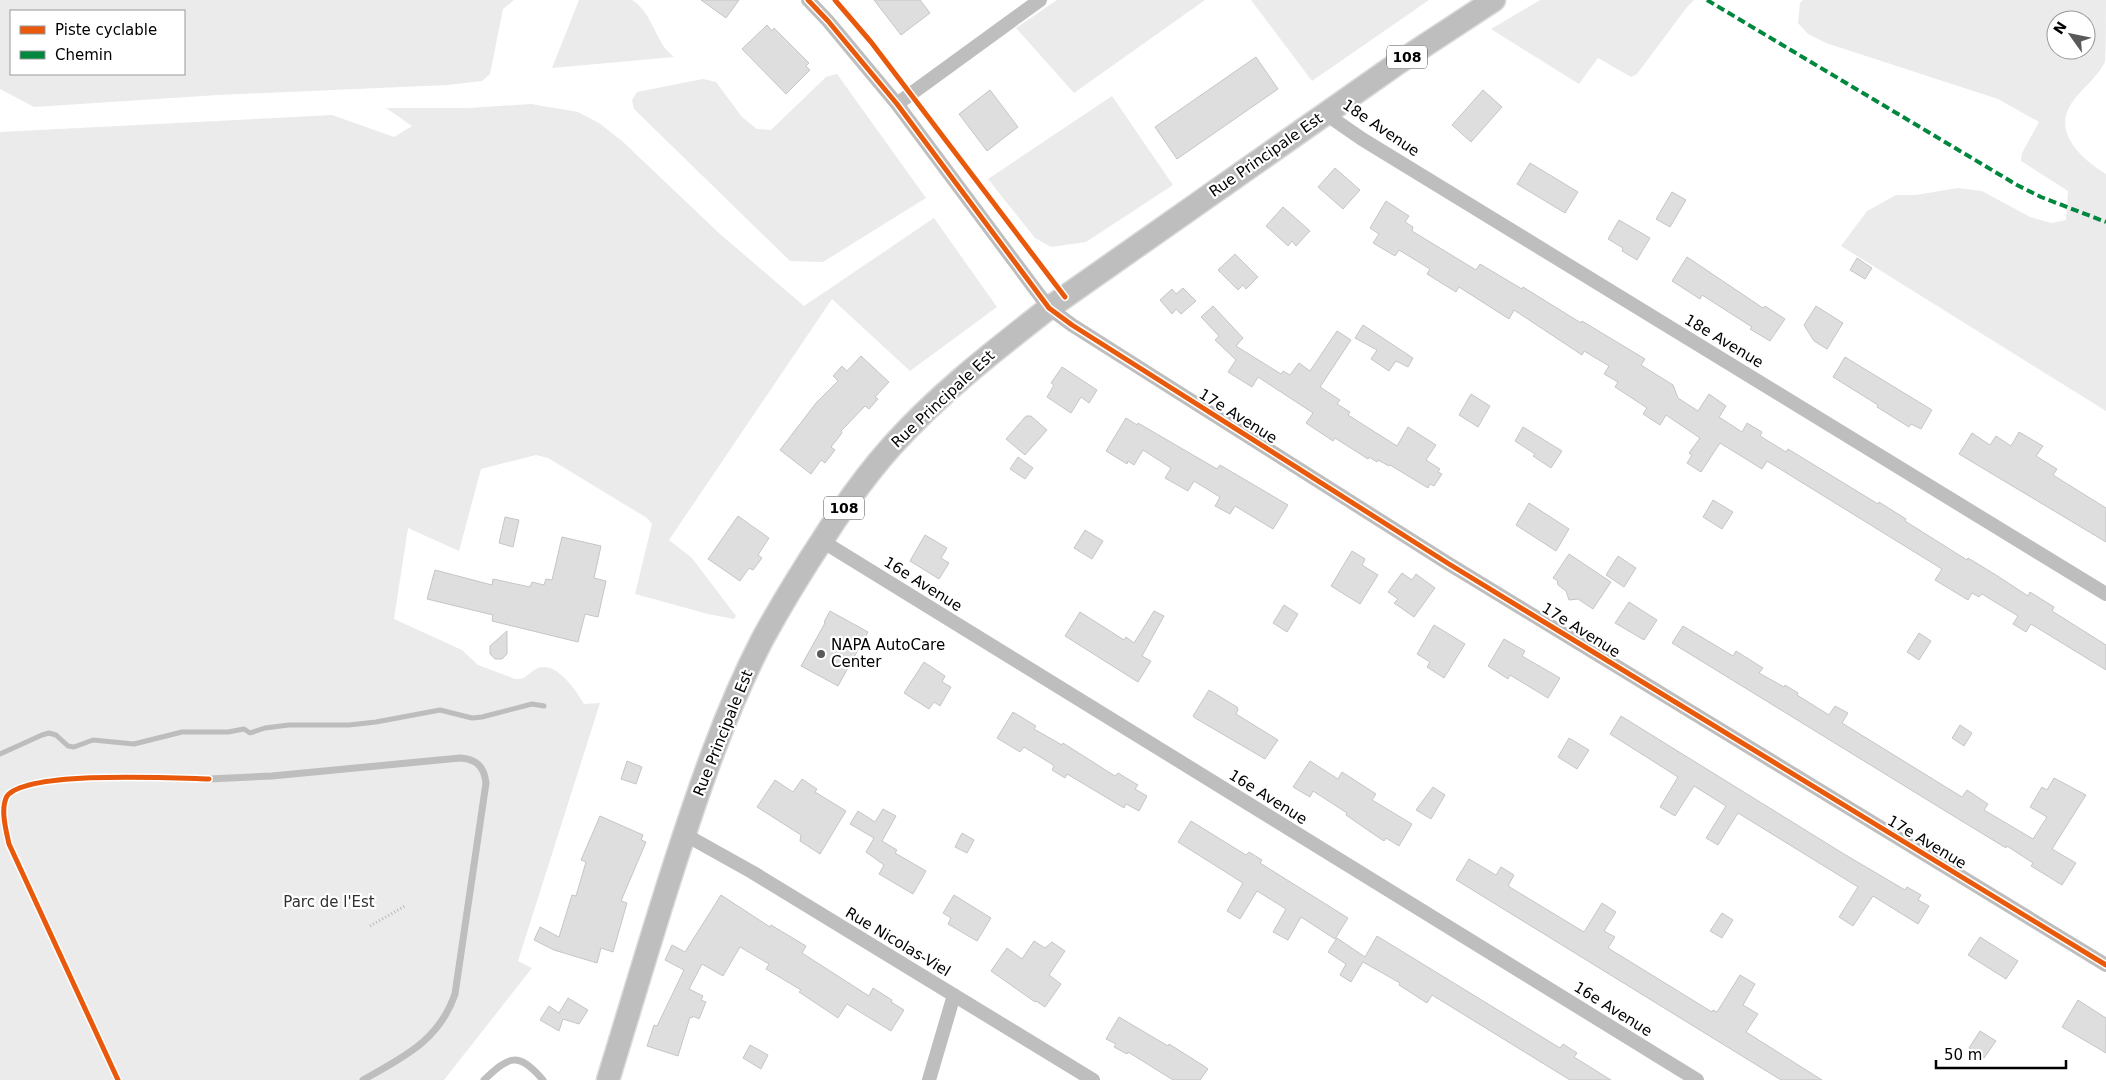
<svg xmlns="http://www.w3.org/2000/svg" width="2106" height="1080" viewBox="0 0 2106 1080" font-family="'DejaVu Sans',sans-serif">
<style>
.green{fill:#ebebeb;fill-rule:evenodd}
.lines{fill:none;stroke-linecap:round;stroke-linejoin:round}
.stream{stroke:#bdbdbd;stroke-width:5}
.building{fill:#dedede;stroke:#c6c6c6}
.primary-casing{stroke:#dbdbdb;stroke-width:25}
.path{stroke:#b9b9b9;stroke-width:3;stroke-dasharray:1 2.5;stroke-linecap:butt}
.service{stroke:#bebebe;stroke-width:7}
.minor{stroke:#bebebe;stroke-width:14}
.primary{stroke:#bebebe;stroke-width:22}
.quiet{stroke:#00873e;stroke-width:4;stroke-dasharray:8 4;stroke-linecap:butt}
.cycleway-casing{stroke:#fff;stroke-width:8}
.cycleway{stroke:#e8590c;stroke-width:5}
.poi-dot{fill:#595959;stroke:#fff;stroke-width:2}
.labels{text-anchor:middle;dominant-baseline:central;stroke-width:4.5;stroke-linejoin:round;paint-order:stroke}
.shield{fill:#fff;stroke:#4c4c4c;stroke-width:1}
.shield-label{font-size:14px;font-weight:bold;fill:#000}
.street-label{font-size:15px;fill:#000;stroke:#fff}
.poi-label{font-size:15px;fill:#000;stroke:#fff;text-anchor:start}
.park-label{font-size:15px;fill:#313131;stroke:#fff}
</style>
<rect width="100%" height="100%" fill="#fff"/>
<path class="green" d="M0,0h514l-11,9 -13,65 -8,7 -35,4 -229,10 -184,12 -34,-18zM11,11h173v63h-173z
M579,0h53c15,9 21,28 29,42 3,6 8,11 13,15l-122,11z
M1057,0h148l-131,93 -58,-65z
M1251,0h178l-117,81z
M1540,0h154l-7,7 -50,67 -6,3 -33,-19 -19,26 -88,-55z
M1803,0h303c0,13 0,52 -1,62 -8,16 -24,27 -34,42 -19,29 12,56 35,70v237l-265,-165 26,-35 29,-16h20l42,-7 24,3 48,26 21,6 15,-3 2,-29 -47,-30 1,-8 17,-31 -41,-23 -172,-56 -18,-9 -10,-11 2,-20zM2056,20h30v30h-30z
M837,74l89,124 -103,64 -33,-1 -156,-152 -2,-9 5,-8 66,-13 13,3 26,35 15,12 14,1 55,-53z
M1112,96l61,89 -87,57 -35,5 -16,-9 -47,-59z
M531,104l47,8 21,11 23,18 98,93 84,72 130,-88 63,89 -87,64 -78,-72 -163,241 23,18 44,58 -2,3 -26,-5 -73,-20 17,-70 -5,-6 -99,-60 -12,-3 -55,14 -22,82 -51,-23 -14,91 68,31 16,15 37,14c11,1 12,-5 21,-10 19,-10 40,21 48,35l16,-1 -82,258 14,7 -88,112h-444v-948l332,-17 62,22 18,-11 -26,-18h83z"/>
<g class="lines">
<path class="stream" d="M0,754l42,-19 7,-2 7,2 12,11 6,1 19,-7 41,4 48,-12h46l16,-3 6,4 15,-5 24,-3h60l27,-3 64,-12 32,8 10,-1 50,-13 12,2"/>
</g>
<path class="building" d="M701,0h38l-13,18z
M874,0h46l10,13 -29,22z
M767,25l5,6 2,-3 35,35 -3,3 4,4 -24,24 -44,-45z
M1256,57l22,32 -101,70 -22,-32z
M990,90l28,37 -31,24 -28,-37z
M1483,90l19,17 -31,35 -19,-17z
M1530,163l48,29 -13,21 -48,-29z
M1335,168l25,22 -17,19 -25,-22z
M1672,192l14,8 -16,27 -14,-8z
M1386,201l23,15 -4,6 8,5 -1,4 64,39 4,-6 42,25 1,-2 58,36 1,-2 63,38 -4,6 32,20 5,13 20,13 11,-17 17,12 -7,11 23,15 5,-9 15,9 -2,4 26,16 2,-3 90,55 1,-2 27,17 -1,2 62,39 1,-2 28,17 32,21 2,-4 24,15 -2,4 54,34v25l-75,-46 -5,8 -13,-8 5,-8 -36,-22 -3,3 -7,-4 -4,7 -33,-20 7,-11 -175,-108 -5,8 -42,-26 -19,29 -14,-9 5,-8 -3,-2 11,-15 -34,-23 -6,10 -17,-11 4,-6 -32,-21 3,-5 -14,-8 5,-8 -25,-15 -2,4 -68,-45 -5,9 -50,-32 -3,5 -29,-18 3,-5 -31,-19 -4,6 -22,-13 6,-9 -9,-6z
M1283,207l27,24 -14,15 -4,-5 -4,5 -22,-20z
M1619,220l31,18 -13,22 -15,-9 1,-3 -15,-9z
M1235,254l23,23 -12,12 -3,-4 -5,5 -20,-20z
M1687,257l76,51 2,-2 20,13 -15,22 -20,-12 2,-2 -50,-32 -2,4 -28,-18z
M1857,258l15,10 -7,11 -15,-9z
M1183,288l13,13 -15,13 -5,-5 -4,5 -12,-14 12,-11 4,5z
M1213,306l30,32 -7,8 45,28 2,-3 7,4 9,-12 11,8 27,-40 14,9 -31,47 20,13 -3,4 13,8 -2,3 49,31 11,-19 28,18 -10,15 14,9 -2,3 4,2 -8,12 -4,-2 -2,4 -38,-23 -1,1 -11,-6 -1,2 -8,-5 -1,2 -33,-21 -2,3 -27,-18 7,-10 -55,-36 -6,10 -24,-15 8,-12 -21,-20 4,-4 -18,-19z
M1816,306l27,17 -16,26 -13,-8 -10,-16z
M1363,325l50,33 -5,9 -12,-6 -7,10 -18,-12 6,-9 -22,-12z
M861,356l28,26 -14,15 3,2 -9,10 -4,-3 -24,25 1,2 -11,14 4,3 -10,13 -4,-3 -10,14 -31,-24 36,-47 22,-22 -5,-5 9,-10 5,5z
M1845,357l87,53 -11,19 -10,-5 -2,3 -32,-20 1,-2 -45,-28z
M1062,367l35,23 -8,13 -8,-6 -10,16 -24,-16 7,-12 -3,-2z
M1471,394l19,12 -12,21 -19,-12z
M1026,416h5l16,14 -22,25 -19,-16z
M1126,418l11,7 1,-2 79,46 3,-4 68,40 -15,24 -38,-23 -5,8 -15,-8 5,-9 -26,-16 -6,10 -23,-13 6,-10 -28,-18 -9,15 -6,-4 -1,3 -21,-13z
M1523,427l39,24 -11,17 -18,-12 2,-2 -20,-13z
M2019,432l24,14 -7,10 21,13 -4,6 53,33v34l-147,-88 13,-21 18,12 6,-9 15,10z
M1018,457l15,11 -8,11 -15,-10z
M1713,500l20,12 -11,17 -19,-12z
M1529,503l40,26 -13,22 -40,-26z
M738,516l31,22 -11,17 4,3 -9,12 -4,-2 -9,13 -32,-22z
M505,517l14,3 -6,27 -14,-4z
M1085,530l18,11 -11,18 -18,-11z
M925,535l22,13 -6,10 8,5 -10,16 -29,-18z
M562,537l39,9 -7,32 12,3 -8,36 -13,-3 -7,28 -86,-21 1,-6 -66,-16 8,-29 57,15 1,-6 37,8 2,-5 12,3 2,-6 6,1z
M1352,551l13,8 -3,6 16,10 -18,29 -29,-18z
M1569,554l42,28 -18,27 -15,-10 -9,1 -3,-9 -8,-6 -1,-5 -4,-2z
M1618,556l18,12 -12,19 -18,-12z
M1402,573l10,7 4,-6 19,14 -21,29 -20,-14 4,-4 -10,-7z
M1629,602l28,18 -13,20 -29,-17z
M1284,605l14,9 -11,18 -14,-9z
M830,611l38,21 -30,54 -37,-20 24,-43 -1,-1z
M1154,611l10,5 -22,40 9,5 -13,21 -73,-46 15,-24 44,28 2,-3 8,6z
M1434,625l31,19 -21,34 -17,-11 3,-5 -13,-8z
M1683,626l50,30 3,-5 27,17 -4,5 25,14 1,-2 13,8 -1,2 32,20 6,-9 13,7 -6,10 120,74 5,-7 21,14 -4,6 49,29 14,-22 -17,-10 12,-20 5,3 7,-12 32,17 -34,54 24,14 -14,22 -31,-19 2,-3 -26,-17 -1,2 -46,-28 -288,-177z
M507,631v23l-5,5h-7l-5,-5v-8z
M1919,633l12,8 -12,19 -12,-8z
M1504,639l21,12 -3,5 38,22 -12,20 -38,-23 -2,4 -20,-13z
M924,662l21,14 -3,6 9,5 -11,19 -6,-4 -5,7 -25,-16z
M1209,690l28,17 1,3 -2,4 42,26 -13,19 -70,-41 -2,-2z
M1013,712l23,14 -2,3 28,16 1,-2 52,33 3,-3 20,12 -3,4 12,7 -8,15 -13,-7 -2,4 -57,-34 -2,4 -13,-8 2,-4 -4,-3 -26,-16 -4,5 -23,-14z
M1621,716l223,138 61,36 2,-3 14,8 -3,5 11,6 -11,18 -45,-28 -20,30 -14,-9 19,-30 -120,-74 -20,32 -12,-7 20,-32 -32,-20 -19,30 -15,-9 18,-30 -68,-43z
M1960,725l12,8 -8,13 -12,-8z
M1569,738l20,12 -12,19 -19,-12z
M627,761l15,6 -6,17 -15,-5z
M1310,761l28,18 4,-7 34,22 -4,6 40,24 -13,22 -13,-8 -2,3 -12,-8 -26,-18 1,-2 -34,-22 -3,6 -17,-10z
M802,779l15,10 -2,3 31,19 -26,43 -20,-13 1,-6 -44,-28 18,-27 18,12z
M1433,787l12,8 -14,24 -15,-9z
M883,809l13,7 -14,25 15,9 -2,3 31,18 -13,23 -34,-20 5,-9 -18,-13 8,-14 -24,-14 8,-13 17,11z
M600,816l43,19 -2,5 5,2 -25,59 6,2 -14,49 -12,-4 -4,15 -43,-13 -20,-10 6,-13 19,10 13,-42 4,1 10,-34 -5,-2z
M1191,821l55,34 3,-3 13,8 -2,3 88,55 -13,21 -34,-22 -13,23 -15,-8 13,-23 -29,-18 -17,28 -13,-8 16,-28 -65,-41z
M962,833l12,7 -7,13 -12,-6z
M1469,859l27,16 5,-8 13,8 -6,11 76,46 18,-29 14,9 -12,19 11,6 -7,11 104,64 1,-2 4,2 23,-37 15,9 -12,21 15,9 -12,18 76,48h-41l-323,-199 -2,-1z
M721,895l49,32 1,-2 35,21 -4,7 67,43 4,-8 19,12 -1,2 13,8 -13,21 -44,-27 -9,14 -39,-26 2,-2 -35,-21 3,-5 -29,-17 -17,29 -21,-12 -13,25 14,7 -2,4 5,2 -7,17 -6,-3 -1,2 -2,-1 -12,39 -31,-10 7,-21 3,1 27,-56 -19,-10 7,-15 13,7z
M954,895l37,23 -14,23 -29,-17 3,-6 -8,-5z
M1722,913l11,7 -11,18 -12,-7z
M1377,936l183,112 3,-4 14,9 -3,4 37,23h-41l-138,-85 -5,8 -28,-18 1,-2 -37,-21 -12,20 -11,-7 6,-11 -18,-12 9,-14 28,19z
M1980,937l38,24 -12,18 -38,-24z
M1034,941l11,7 7,-6 13,9 -16,24 12,9 -16,23 -9,-6 -1,1 -44,-31 16,-23 15,11z
M568,998l20,12 -9,14 -16,-5 -4,12 -19,-11 9,-14 10,7z
M2078,1000l28,18v35l-44,-26z
M1119,1017l49,29 1,-2 35,22 4,3 -8,11h-27l-45,-28 -1,2 -13,-7 2,-3 -10,-5z
M1980,1031l16,10 -12,17 -15,-10z
M750,1045l18,10 -7,14 -18,-11z"/>
<g class="lines">
<g class="primary-casing">
<path id="primary" d="M608,1080c22,-71 43,-143 66,-214 25,-77 51,-154 88,-226 18,-33 38,-66 59,-98 21,-33 44,-66 70,-95 47,-53 103,-96 158,-139l349,-245 96,-63"/>
</g>
<path class="path" d="M370,926l35,-20"/>
<path class="service" d="M209,779l63,-3 188,-18c16,1 24,8 26,25l-31,211c-16,47 -52,63 -92,86
M484,1080c25,-24 34,-29 59,0"/>
<path class="minor" d="M808,0l20,21 69,83 152,204 23,17 377,239 657,401
M897,104l143,-104
M1328,112l8,9 26,18 744,455
M822,541l875,539
M684,834l68,38 341,208
M929,1080l25,-85"/>
<use href="#primary" class="primary"/>
<path class="quiet" d="M1707,0l310,185 24,12 65,25"/>
<g class="cycleway-casing">
<path id="cycleway" d="M808,0l20,21 69,83 152,204 23,17 377,239 657,401
M835,0l36,42 194,255
M118,1080l-109,-236c-3,-14 -9,-35 -2,-48 21,-26 166,-18 202,-17"/>
</g>
<use href="#cycleway" class="cycleway"/>
</g>
<circle class="poi-dot" cx="821" cy="654" r="5"/>
<g class="labels">
<g class="shield">
<rect x="1387" y="45.5" width="40" height="23" rx="4"/>
<rect x="824" y="496.5" width="40" height="23" rx="4"/>
</g>
<g class="shield-label">
<text x="1407" y="57">108</text>
<text x="844" y="508">108</text>
</g>
<g class="street-label">
<text transform="translate(1381 128) rotate(34)">18e Avenue</text>
<text transform="translate(1266 155) rotate(-35)">Rue Principale Est</text>
<text transform="translate(1724 341) rotate(31)">18e Avenue</text>
<text transform="translate(943 399) rotate(-43)">Rue Principale Est</text>
<text transform="translate(1238 416) rotate(32)">17e Avenue</text>
<text transform="translate(923 584) rotate(32)">16e Avenue</text>
<text transform="translate(1581 630) rotate(32)">17e Avenue</text>
<text transform="translate(723 733) rotate(-68)">Rue Principale Est</text>
<text transform="translate(1268 797) rotate(32)">16e Avenue</text>
<text transform="translate(1927 842) rotate(31)">17e Avenue</text>
<text transform="translate(898 942) rotate(31)">Rue Nicolas-Viel</text>
<text transform="translate(1613 1009) rotate(32)">16e Avenue</text>
</g>
<g class="poi-label">
<text x="831" y="645">NAPA AutoCare<tspan x="831" dy="17">Center</tspan></text>
</g>
<g class="park-label">
<text x="329" y="902">Parc de l'Est</text>
</g>
</g>
<rect x="10" y="10" width="175" height="65" fill="#ffffff" stroke="#999999"/>
<rect x="20" y="26" width="25" height="8" fill="#e8590c" stroke="#999999"/>
<text x="55" y="35" font-size="15" fill="#000000">Piste cyclable</text>
<rect x="20" y="51" width="25" height="8" fill="#00873e" stroke="#999999"/>
<text x="55" y="60" font-size="15" fill="#000000">Chemin</text>
<g transform="translate(2071 35) rotate(303)"><circle r="24" fill="#ffffff" stroke="#999999"/>
<path d="M0-4L9 19L0 12L-9 19Z" fill="#595959"/>
<text y="-8" font-size="14" font-weight="bold" text-anchor="middle" fill="#000000">N</text>
</g>
<path d="M1936 1060v8h130v-8" fill="none" stroke="#000000" stroke-width="2.5"/>
<text x="1944" y="1060" font-size="15" fill="#000000" stroke="#ffffff" stroke-width="4" paint-order="stroke">50 m</text>
</svg>
